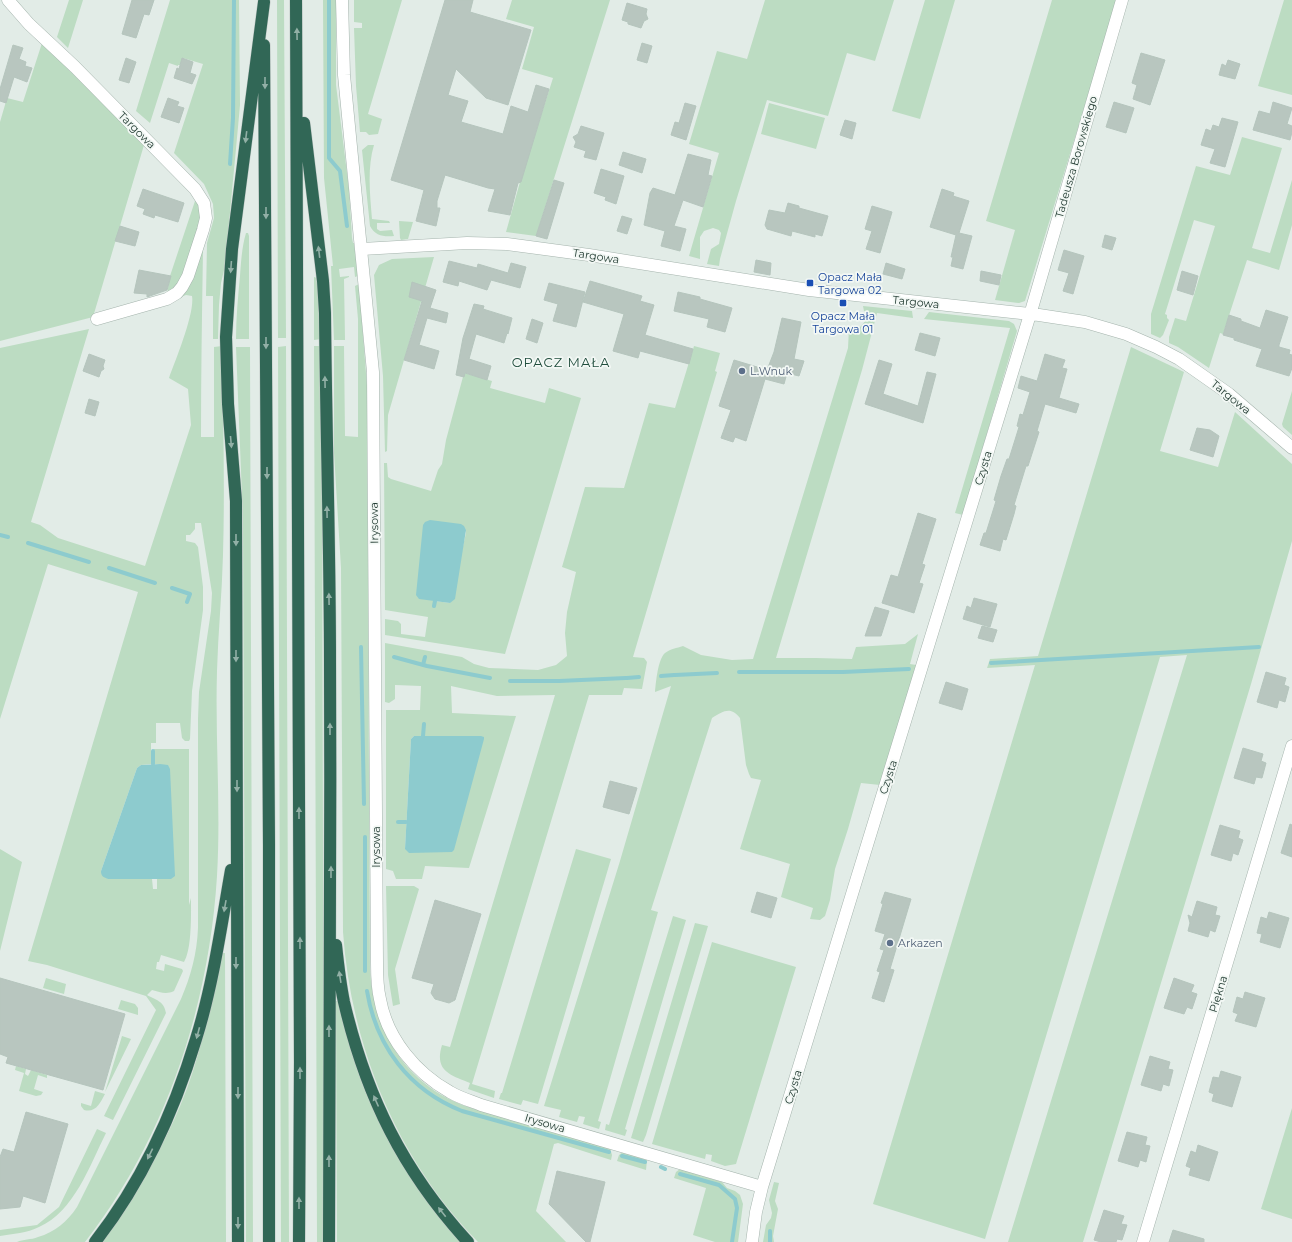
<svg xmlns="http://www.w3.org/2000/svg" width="1292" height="1242" viewBox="0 0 1292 1242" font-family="Montserrat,sans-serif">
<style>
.green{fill:#bcdcc2;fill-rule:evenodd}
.water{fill:#8dcbce}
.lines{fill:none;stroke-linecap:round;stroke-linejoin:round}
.stream{stroke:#8dcbce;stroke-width:4}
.building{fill:#b8c6bf;stroke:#b5c5bd}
.minor-casing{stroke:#a5b4ad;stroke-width:13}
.highway-casing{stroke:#c1c8c6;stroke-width:13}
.minor{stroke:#fff;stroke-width:12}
.highway{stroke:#316756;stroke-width:12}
.oneway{fill:#92b0a6}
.transit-dot{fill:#1a4fb4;stroke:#f3f8f5;stroke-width:1.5}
.service-dot{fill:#5c6f8a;stroke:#f3f8f5;stroke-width:1.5}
.labels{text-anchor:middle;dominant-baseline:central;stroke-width:3.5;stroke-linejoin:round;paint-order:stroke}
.street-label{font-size:11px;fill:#233c33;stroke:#f3f8f5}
.transit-label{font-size:11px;fill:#164399;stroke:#f3f8f5;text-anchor:start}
.service-label{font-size:11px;fill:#4e5e75;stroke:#f3f8f5;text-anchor:start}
.quarter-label{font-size:13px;letter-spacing:1px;fill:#204d3d;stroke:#f3f8f5}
</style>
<rect width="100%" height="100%" fill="#e2ece7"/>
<path class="green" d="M69,0h14l-15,48 -11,-11z
M170,0h69l1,105 -2,22 -13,139 -4,17 -2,22 -1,34h-5v-43h-7l1,-53 7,-25 -1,-14 -9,-20 -30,-31 29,-89 -20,-6 -3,7h-2v1l-9,-3 -19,60 -14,-12z
M277,0h7l2,338h-8z
M323,0h13v85l13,104 3,49 1,5h1l4,33 -3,1 -1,-10 -15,2 1,8 9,-1v1l-5,2 1,61h-11l-3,-74h2l-9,-88z
M354,0h48l-34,114 14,5 -4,15 -9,1 -3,-3h-6l-4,-46 -2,-58h8v-5l-8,-1z
M512,0h98l-74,236 -30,-4 14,-50 33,-104 -31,-9 12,-42 -28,-8z
M765,0h129l-19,61 -28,-8 -19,63 -61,-16 -31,101 -16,58 -1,7 -12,-2 4,-15 8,-5 2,-11 -2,-3 -6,-2 -9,3 -4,6v22l-11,-3 30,-103 -30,-9 28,-93 30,8z
M925,0h30l-35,119 -28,-8z
M1052,0h65l-92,301 -6,2 -24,-3 20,-70 -29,-9z
M1284,0h8v95l-34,-9z
M42,43l102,102 -51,172 -93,24v-219l7,-24 16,4z
M769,103l56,15 -9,31 -55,-15z
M1242,137l40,11 -30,100 18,5 22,-73v45l-13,45 -32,-10 -24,74 -3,-1 -11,35 -31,-21 -9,-4v-6l6,-19 11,3 29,-95 -21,-6 -29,94 2,1v3l2,2 -6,15 -3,3 -9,-4v-20l45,-148 34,9z
M368,145h6c-7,23 -4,50 -2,74l17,2 1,2h-13v6l3,2 12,-1 2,6c-10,1 -19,0 -24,-10l-8,-76z
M196,198l5,15 -4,23 -20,53 -10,5 3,-18z
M399,221l14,1 -5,17 -7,1 -1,-2z
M246,233h2l1,3v103h-13c0,-21 2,-42 4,-63 1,-14 2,-30 6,-43z
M203,250c-1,62 -2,125 -2,187h13v-90l8,-1c1,70 3,140 1,209 -1,39 -5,78 -6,116 -2,68 4,137 0,205 -8,130 -51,262 -132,366h-68c6,-3 14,-2 21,-5 17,-5 29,-15 39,-30l104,-208c10,-23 16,-46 17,-71v-209l1,-27 12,-81 1,-18 -11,-70h-6v6l-5,6h-4v6l9,2 3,4 5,40v23l-11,81 -2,48 -1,2h-4l-3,-3 -2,-15h-24v20h-5v21l-10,1 -4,3 -36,103 7,8h44l1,10h4v-10h14l-11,-115h-5l-1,-15h35v156l2,-7c0,16 1,51 -7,64l-23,-7 -2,7h-2l-1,7 8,2 1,-7 17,5 1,2 -9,20c-8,4 -14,1 -22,-1l-5,5c9,5 17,6 19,18l-53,107 -9,-4 52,-106 -10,-14 -99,-31 -19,-4 110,-369 -90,-28 -48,155v-371l89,-19 -58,193 9,3 18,13 87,28 46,-141 -3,-36 -19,-11c7,-19 26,-65 23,-82l-6,-1 -8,3z
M434,257l-46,158 -1,36 -2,1 -2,-76 -9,-101 5,-10 13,-6z
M314,277l3,1 4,61 -7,1z
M359,284l8,102 3,584c3,54 28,102 77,128 21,11 46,16 69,23 31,9 63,18 94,27l2,7 -1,5 -53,-17 -4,1 -18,67 30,31h-88c-81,-83 -127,-195 -135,-310l-2,-364 -7,-115v-107h10l1,90 13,1v-118l-3,-33z
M863,306l49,5 1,7 -36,-5 -15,57 -86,288h40l36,1 4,-12 49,-3 13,-10 -8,30 6,1 -36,120 -19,-2 -13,46 -13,40 -5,31 -5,16 -5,4 -10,-1 3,-11 -32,-11 9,-33 -50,-15 21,-69 -10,-2 -2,-4 -3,-9 -6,-47c-9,-12 -17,-7 -28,0l-61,192 7,2 -60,209 3,1 -2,7 -16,-5 2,-7 -6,-1 -2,6 -18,-5 2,-7 -17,-4 76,-245 51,-175 -16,6c1,-10 3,-33 10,-39 5,-4 12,-5 18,-7l18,9 31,5 21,-1 95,-311 1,-20c12,4 16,-6 20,-16l-5,-1z
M929,312l80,9 5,3 3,7 -54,184 -8,-2 55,-185 -86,-9z
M286,346l3,896h-8l-3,-895z
M314,346h6l2,112 2,784h-7z
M694,346l26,7 -5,18 2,1 -84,285 11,1 3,4 -5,27 -18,-1 -2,7h-33l-117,389 23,7 -1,7 -26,-9 2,-6c-20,-8 -36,-12 -28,-38l8,2 105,-352 -58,1 -46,-10 1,27 64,3 -47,152 -44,-2 -3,13h-26l-3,-8 -7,-2v-159h34l1,-24 -26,-1v14l-6,4 -4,-1v-59l77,14 12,7 15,4 49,2 18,-5 11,-9 -2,-23 2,-21 9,-40 -14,-5 23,-80 39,1 25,-85 26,5zM414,736l70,1 -79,112 6,-110z
M236,347h14l3,895h-7l-3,-721z
M1131,347l53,25 -24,79 58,16 17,-55 57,52v77l-41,143 -168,558h-75l179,-587 -27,2 -175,582 -112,-35 162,-539 -48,3 3,-9 48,-3z
M464,373l28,8 -2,7 55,15 4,-15 32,10 -76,256 -120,-19v-16l13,2 3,3v10l24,3 3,-20 -43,-7 -1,-147h3l1,14 3,2 40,12 7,-21 4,-6 4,-24zM465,528l1,5 -16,70 -15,-2z
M1292,391v44l-9,-8 -1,-3z
M0,849l22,13 -22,89z
M576,849l35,10 -73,245 -15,-4 -2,5 -22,-6 2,-6h1z
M386,886h28l5,3 -24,80 5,35 -7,2 -5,-31z
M673,916l13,4 -61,209 2,1 -2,6 -20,-6 1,-6 3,1z
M695,923l13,3 -62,209 -3,7 -12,-4z
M712,942l84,25 -60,197 -11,2 -14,-5 1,-6 -6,-1 -1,5 -53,-15z
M222,953h3l1,289h-124c9,-12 17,-25 25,-38 27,-41 51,-86 66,-133 12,-39 20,-78 29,-118z
M46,978l20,6 -2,10 -21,-6z
M121,1000l14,4 3,4v7l-20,-6z
M336,1001h3c5,23 10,46 18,68 22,64 58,122 103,173h-123z
M122,1036l9,3 -26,53z
M16,1066l10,3 -1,5 3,2 3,-6 16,5v3l-9,-3 -4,14 9,3 -2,3 -5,1 -17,-5 5,-18 -9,-3z
M95,1091l10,3c-5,9 -9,19 -21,16l-3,-4v-3l10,3z
M1292,1108v111l-31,-10z
M97,1129l9,4c-16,32 -32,79 -67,94 -12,6 -26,7 -39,9v-6l37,-5 22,-18z
M623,1152l24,8 -1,10 -29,-9 2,-6z
M680,1169l42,13 5,6 8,3 5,4 3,9 -5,38h-23l-22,-7 13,-47 -32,-10 2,-6z
M774,1182l5,1 -4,18 3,8 -5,27 1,6h-11l3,-17 5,-7 1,-5 -3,-13z"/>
<path class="water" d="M430,520l31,4 3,2 2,4 -11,69 -5,4 -31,-4 -3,-4 7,-70 2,-3z
M414,736h67l3,1v2l-30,111 -2,2 -43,1 -4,-4 6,-110z
M160,764l8,1 2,4 5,107 -4,3h-63c-5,-2 -7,-3 -7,-8l36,-103 4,-3z"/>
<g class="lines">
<path class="stream" d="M329,0v158l11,13 7,55
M230,164l3,-46 1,-118
M0,535l8,2
M28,543l61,19
M109,568l46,15
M172,588l18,6 -3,8
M434,606l1,-5
M361,647l3,157
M394,657l33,9 63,12
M991,663l268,-16
M423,665l2,-8
M739,672h104l66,-3
M675,675l42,-2
M661,676l13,-1
M627,678l12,-1
M510,681h49l67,-3
M423,736l1,-12
M153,764v-13
M398,822h8
M365,837v134
M367,991c9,55 42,99 95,120l147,41
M622,1156l23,6
M661,1167l4,2
M680,1174l39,11 16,14 2,9 -5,34
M770,1242v-11"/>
</g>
<path class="building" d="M132,0h22l-5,15 -5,-1 -8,24 -14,-4z
M445,0h28l-3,12 61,18 -23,75 -22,-7 -30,-29 -8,26 20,6 -7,21 42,12 8,-28 17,6 8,-27 13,4 -28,93 -3,1 -8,32 -22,-4 7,-22 -7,-1 -43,-13 -8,26v7h3l-4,18 -20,-5 8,-31 -33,-10z
M627,3l20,6 -1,5 2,5 -4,2 -3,7 -13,-4v-2l-6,-2z
M642,43l10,3 -5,17 -10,-3z
M13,45l10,3 -4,11 7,3 -1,4 7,2 -5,14 -13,-5 -8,26 -6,-2v-12z
M1141,53l24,7 -15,45 -17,-6 4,-14 -5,-2z
M126,58l10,4 -7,21 -10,-3z
M182,58l11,4 -3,11 6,2 -4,9 -18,-6 3,-10 2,1z
M1228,60l12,4 -5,15 -16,-4 3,-11 4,2z
M168,98l11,4 -2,4 7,2 -5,15 -18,-6z
M1114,102l20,6 -8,25 -20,-6z
M1273,102l19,6 -5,16 5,2v6l-2,8 -37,-10 6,-19 11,3z
M685,103l11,3 -10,34 -15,-5 4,-13 4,1z
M1222,118l16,4 -13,45 -15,-4 5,-14 -14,-4 5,-16 5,2 2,-6 6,2z
M845,120l11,3 -4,16 -12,-4z
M581,126l23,7 -8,27 -12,-3 2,-6 -12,-4 2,-5 -3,-5 5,-3z
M623,152l23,7 -4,14 -23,-8z
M688,154l23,6 -3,15 4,1 -9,31 -20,-7 -9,26 12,3 -6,22 -19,-5 4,-15 -21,-6 6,-32 3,-5 22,7z
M601,169l23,7 -8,28 -11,-4 1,-3 -12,-4z
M554,180l10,3 -17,56 -11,-3z
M143,189l41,14 -6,19 -23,-7 -1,3 -11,-4 2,-5 -8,-3z
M942,189l12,4 -1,3 16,5 -10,32 13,3 -9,33 -12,-3 2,-9h-2l5,-22 -26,-8z
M788,203l11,3v2l29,8 -6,20 -7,-2v3l-23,-6 -1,5 -24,-7 -2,-4 4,-15 16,3z
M872,206l20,6 -12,41 -14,-4 6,-18 -7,-2z
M622,216l10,3 -5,15 -10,-3z
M120,226l19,6 -4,14 -20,-5z
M1105,235l11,3 -4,12 -10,-3z
M1064,250l20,6 -11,38 -10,-3 6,-18 -11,-3z
M756,260l15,3 -1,12 -16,-3z
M449,261l28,7 1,-4 30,9 3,-10 15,4 -6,21 -29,-8 -4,10 -28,-9 -1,5 -15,-4z
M886,263l19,6 -3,10 -19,-5z
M139,270l32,6 -4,14 -20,7v-3l-13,-1z
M981,271l20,4 -2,10 -19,-4z
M1182,271l16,5 -5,19 -16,-5z
M590,281l52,15 -2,5 14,4 -9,30 48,14 -4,15 -49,-13 -2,7 -25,-7 11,-37 -41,-12z
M412,282l24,8 -6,18 18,5 -2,10 -19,-5 -8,27 20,6 -5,18 -30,-9 18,-59 -13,-4z
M549,283l36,9 -9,35 -23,-6 5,-17 -14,-4z
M678,292l22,5v2l32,9 -7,24 -18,-5 2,-8 -35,-8z
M474,304l10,2 -1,3 29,9 -4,16 -1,-1 -3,10 -28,-9 -7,25 22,7 -4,14 -22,-7 -1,4 -8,-2 7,-37z
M1266,310l22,7 -9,28v2l11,3 -1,4 3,1v13l-3,8 -33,-10 6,-17 -28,-9v-2l-11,-3 6,-20 12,4v2l19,7z
M782,318l19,4 -7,37 10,2 -5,15 -12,-3 -3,11 -19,-5 -19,62 -11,-4 -2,5 -12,-4 10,-28 -12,-4 15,-46 33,10 7,-18z
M532,319l11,4 -6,20 -11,-4z
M920,333l20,5 -5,18 -20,-6z
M89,354l16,6 -2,6 1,3 -3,2 -2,6 -16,-6z
M1045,354l20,6 -3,8 5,1 -8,29 20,6 -3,9 -31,-9 -8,27 2,1 -11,34h-2l-12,39 2,1 -2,8 -8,26 -3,-1 -3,12 -20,-6 4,-12h2l10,-32 -2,-1 7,-24 6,-17h2l10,-32 -2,-1 3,-12 3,1 7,-23 -12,-4 3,-12 16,5z
M879,360l13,4 -9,30 35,12 9,-34 9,2 -13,49 -58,-19z
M89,399l10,3 -4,14 -10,-3z
M1197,428l13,2 9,6 -6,21 -23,-7z
M918,513l18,6 -14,45 3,1 -6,18 4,1 -9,29 -32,-10 9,-28 7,2z
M974,598l23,6 -7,23 -27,-8 4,-13 4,2z
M875,607l14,4 -8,25h-16z
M982,626l15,4 -4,12 -15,-4z
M1266,672l20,6 -2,7 5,2 -4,15 -6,-2 -2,8 -20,-6z
M946,682l22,7 -6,21 -23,-7z
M1243,748l20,6 -2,7 5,2 -4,15 -6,-1 -2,7 -20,-6z
M610,781l27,7 -8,26 -26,-7z
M1290,824l2,1v32l-11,-4z
M1220,825l20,6 -2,7 5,2 -5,15 -5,-2 -2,8 -20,-6z
M757,892l20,6 -6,20 -20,-6z
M885,892l26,7 -21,70 4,1 -10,32 -12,-4 8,-26 -3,-1 7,-21 -4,-1 5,-15 -10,-3 8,-27 -2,-1z
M435,900l46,14 -26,86 -6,3 -14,-4 -4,-6 3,-9 -22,-6z
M1197,901l20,6 -2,8 5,1 -5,16 -5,-2 -2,7 -20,-6 2,-8 -2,-8 4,2z
M1269,912l20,6 -9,30 -20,-6 2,-8 -5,-1 4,-16 6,2z
M0,978l125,36 -22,76 -97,-27 2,-6 -8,-3z
M1174,978l20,7 -3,7 6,2 -5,15 -5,-2 -3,7 -20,-6z
M1245,992l20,6 -9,29 -21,-6 3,-7 -5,-2 4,-15 6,2z
M1150,1056l20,6 -2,7 5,1 -4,16 -6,-2 -2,7 -20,-6z
M1221,1071l20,6 -9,30 -20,-6 2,-7 -5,-2 4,-15 6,1z
M26,1112l42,12 -23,79 -22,-7 -3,11 -20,2v-52l3,-8 11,3z
M1127,1132l20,5 -2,8 5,1 -4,16 -6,-2 -2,7 -20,-6z
M1198,1145l20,7 -9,29 -20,-6 2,-7 -5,-2 5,-15 5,2z
M557,1171l48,11 -15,60h-4l-37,-38z
M1104,1210l20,6 -3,8 6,1 -5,15 -5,-1 -1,3h-15l-7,-2z
M1173,1230l31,9v3h-35z"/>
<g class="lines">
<g class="minor-casing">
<path id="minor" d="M8,0l21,24 46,43 120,122 9,14 2,15 -3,12 -15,46 -6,11 -5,6 -10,6 -70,20
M342,0l2,75 29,297 4,591c0,12 0,24 3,36 7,40 36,74 70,93 10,6 21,9 31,13l281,82
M362,249l105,-6 40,1 82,11 220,35 230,25 46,7 41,12 30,13 23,12 50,35 63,54
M752,1242l4,-30 6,-25 270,-879 90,-308
M1143,1242l149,-496"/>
</g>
<g class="highway-casing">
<path id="highway" d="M296,0l4,1062 -1,180
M264,45l5,800v397
M304,123l19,158 2,32c1,117 5,234 5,350 1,193 -1,386 -1,579
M336,945c2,19 4,38 8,57 22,94 59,169 124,240
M95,1242c47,-60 79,-130 101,-203 17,-54 25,-112 35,-169
M238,1242l-2,-741 -8,-97 -2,-67 6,-88 32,-247"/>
</g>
<use href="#minor" class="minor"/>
<use href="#highway" class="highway"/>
</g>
<defs><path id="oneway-solid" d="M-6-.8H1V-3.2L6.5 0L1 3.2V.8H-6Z"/></defs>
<g class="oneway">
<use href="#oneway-solid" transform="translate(297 34) rotate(-91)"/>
<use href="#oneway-solid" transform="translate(265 83) rotate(90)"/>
<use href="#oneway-solid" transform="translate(246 137) rotate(97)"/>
<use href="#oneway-solid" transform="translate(266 213) rotate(90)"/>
<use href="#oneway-solid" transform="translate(319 252) rotate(-97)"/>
<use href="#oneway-solid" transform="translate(231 267) rotate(94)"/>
<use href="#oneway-solid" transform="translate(266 343) rotate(90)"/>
<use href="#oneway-solid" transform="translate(325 382) rotate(-91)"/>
<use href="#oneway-solid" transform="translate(231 442) rotate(85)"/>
<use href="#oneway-solid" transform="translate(267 473) rotate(90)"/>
<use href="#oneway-solid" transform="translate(327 512) rotate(-91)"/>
<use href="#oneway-solid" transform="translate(236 540) rotate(90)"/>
<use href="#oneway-solid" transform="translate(329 599) rotate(-91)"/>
<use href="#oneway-solid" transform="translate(236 656) rotate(90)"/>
<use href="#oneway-solid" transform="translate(330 729) rotate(-90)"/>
<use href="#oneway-solid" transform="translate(237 786) rotate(90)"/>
<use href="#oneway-solid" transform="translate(299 813) rotate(-90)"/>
<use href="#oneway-solid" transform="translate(331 872) rotate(-90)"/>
<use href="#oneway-solid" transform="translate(225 906) rotate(100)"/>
<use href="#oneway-solid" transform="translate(300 943) rotate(-90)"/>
<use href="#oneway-solid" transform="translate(236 963) rotate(90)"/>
<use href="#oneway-solid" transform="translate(340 977) rotate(-99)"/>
<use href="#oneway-solid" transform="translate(329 1031) rotate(-90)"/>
<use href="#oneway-solid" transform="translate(198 1033) rotate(105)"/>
<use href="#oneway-solid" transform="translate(300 1073) rotate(-90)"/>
<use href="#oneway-solid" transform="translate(238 1093) rotate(90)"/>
<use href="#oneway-solid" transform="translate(376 1101) rotate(-114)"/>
<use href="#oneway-solid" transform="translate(150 1154) rotate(116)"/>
<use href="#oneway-solid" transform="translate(329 1161) rotate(-90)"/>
<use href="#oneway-solid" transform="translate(299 1203) rotate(-90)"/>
<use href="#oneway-solid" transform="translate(442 1212) rotate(-128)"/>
<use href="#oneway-solid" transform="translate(238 1223) rotate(90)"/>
</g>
<g class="transit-dot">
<rect x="806" y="279" width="8" height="8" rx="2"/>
<rect x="839" y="299" width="8" height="8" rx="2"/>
</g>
<g class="service-dot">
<circle cx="742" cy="371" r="4"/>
<circle cx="890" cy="943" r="4"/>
</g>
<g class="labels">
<g class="street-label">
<text transform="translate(137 130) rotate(45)">Targowa</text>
<text transform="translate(1076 157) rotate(-74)">Tadeusza Borowskiego</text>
<text transform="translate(596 256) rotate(9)">Targowa</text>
<text transform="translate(916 302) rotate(6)">Targowa</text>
<text transform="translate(1231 397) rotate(39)">Targowa</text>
<text transform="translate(983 468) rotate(-73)">Czysta</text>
<text transform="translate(374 523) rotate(-91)">Irysowa</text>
<text transform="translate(888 777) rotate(-72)">Czysta</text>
<text transform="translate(376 847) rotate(-90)">Irysowa</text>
<text transform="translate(1218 994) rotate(-73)">Piękna</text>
<text transform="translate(793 1087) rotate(-73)">Czysta</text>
<text transform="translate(545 1123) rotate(16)">Irysowa</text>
</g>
<g class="transit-label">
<text x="818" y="277">Opacz Mała<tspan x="818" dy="13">Targowa 02</tspan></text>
<text x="843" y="316" text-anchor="middle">Opacz Mała<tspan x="843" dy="13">Targowa 01</tspan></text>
</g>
<g class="service-label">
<text x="750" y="371">L.Wnuk</text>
<text x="898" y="943">Arkazen</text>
</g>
<g class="quarter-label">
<text x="561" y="362">OPACZ MAŁA</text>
</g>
</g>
</svg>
